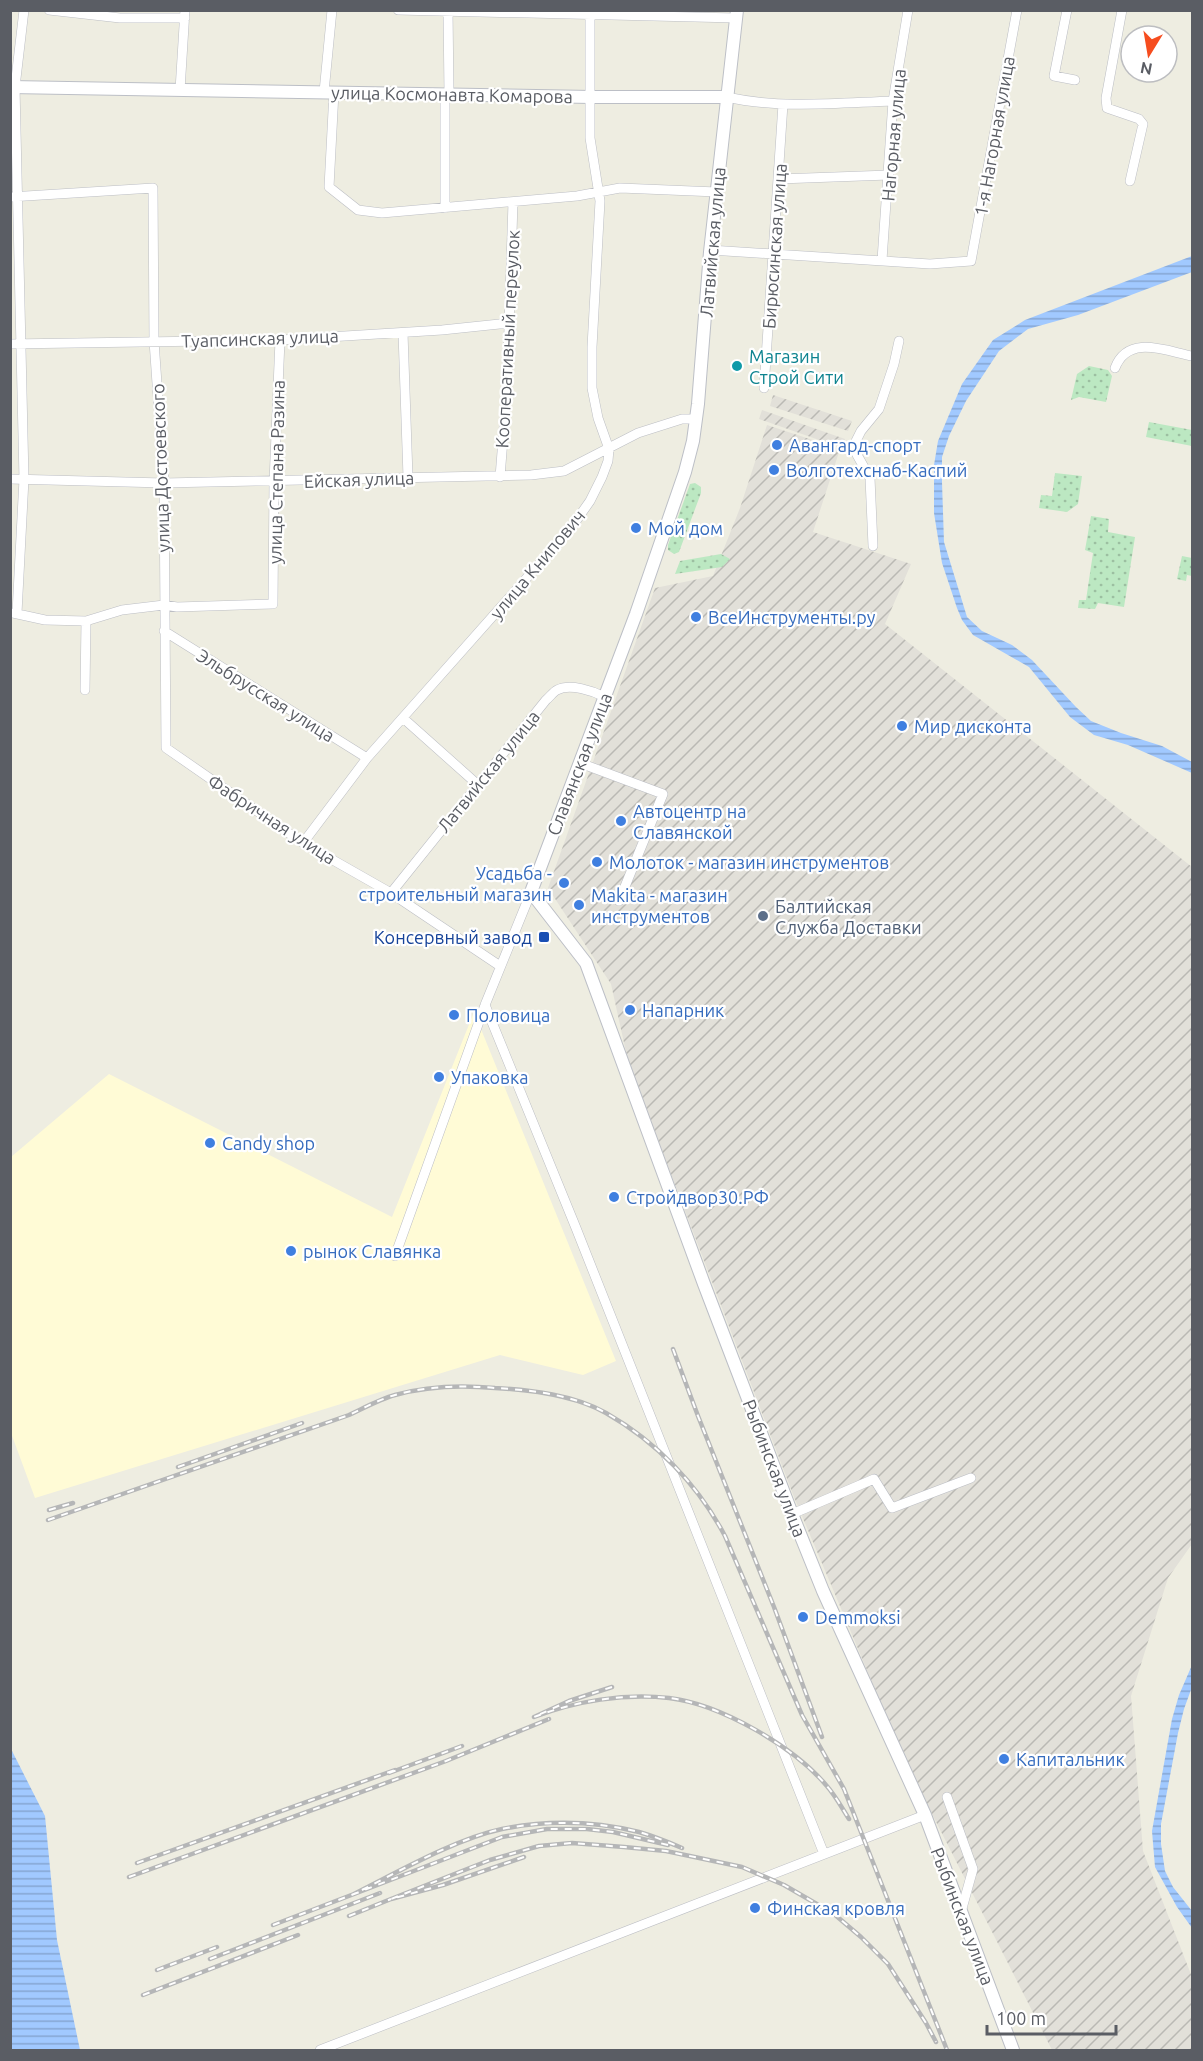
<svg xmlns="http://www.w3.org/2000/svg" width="1203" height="2061" viewBox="0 0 1203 2061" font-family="Ubuntu,sans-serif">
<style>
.commercial{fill:#fffbd6}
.industrial{fill:url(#industrial-furrows)}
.park{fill:url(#park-dots)}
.water{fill:url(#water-rules)}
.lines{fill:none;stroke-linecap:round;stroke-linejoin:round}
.minor-casing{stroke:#bcbec4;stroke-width:10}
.secondary-casing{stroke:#bcbfc6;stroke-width:14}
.minor{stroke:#fff;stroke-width:9}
.secondary{stroke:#fff;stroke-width:12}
.rail-casing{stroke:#b5b6b7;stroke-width:4.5}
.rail{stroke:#fff;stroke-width:2;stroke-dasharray:7;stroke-linecap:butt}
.culture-dot{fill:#0f9aa8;stroke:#fff;stroke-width:2}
.shop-dot{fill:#3f7fe0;stroke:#fff;stroke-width:2}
.service-dot{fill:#5c6f8a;stroke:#fff;stroke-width:2}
.transit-dot{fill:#1a4fb4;stroke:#fff;stroke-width:2}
.labels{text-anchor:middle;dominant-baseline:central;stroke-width:4.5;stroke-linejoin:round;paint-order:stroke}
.street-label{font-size:18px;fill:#5a5d64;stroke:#fff}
.culture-label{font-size:18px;fill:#0d838f;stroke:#fff;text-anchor:start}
.shop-label{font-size:18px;fill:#366cbe;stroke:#fff;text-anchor:start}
.service-label{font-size:18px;fill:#4e5e75;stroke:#fff;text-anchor:start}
.transit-label{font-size:18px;fill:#164399;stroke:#fff;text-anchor:end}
</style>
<defs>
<pattern id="industrial-furrows" width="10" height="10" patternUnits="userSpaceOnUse" patternTransform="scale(1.5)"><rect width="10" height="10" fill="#e2e0d9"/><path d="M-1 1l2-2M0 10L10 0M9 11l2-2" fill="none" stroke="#bab9b4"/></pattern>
<pattern id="park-dots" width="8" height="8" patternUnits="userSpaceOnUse" patternTransform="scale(1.5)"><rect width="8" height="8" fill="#bce8c2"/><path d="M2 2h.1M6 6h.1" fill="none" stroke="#9cbfa1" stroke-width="1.8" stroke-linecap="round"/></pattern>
<pattern id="water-rules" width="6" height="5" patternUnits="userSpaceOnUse" patternTransform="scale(1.5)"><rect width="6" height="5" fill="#a1c9ff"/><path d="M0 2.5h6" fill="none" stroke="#86a6d2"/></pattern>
</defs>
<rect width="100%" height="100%" fill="#eeede1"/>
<path class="commercial" d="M474,1012l142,349 -33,14 -83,-20 -465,143 -24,-65v-276l98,-83 283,143z"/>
<path class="industrial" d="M773,395l79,26 -4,10 -78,-25z
M762,410l83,29 -3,9 -83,-29z
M767,425l73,24 -27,83 98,32 -26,60 307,243v677l-24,34 -37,118 12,155 49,126v73h-140l-123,-242 -49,-107 -86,-204 -166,-436 -17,-77 -63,-96 107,-300 58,-12 27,-68z"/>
<path class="park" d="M1089,366l19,4 4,6 -6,26 -27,-5 -8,3 6,-26z
M1149,422l43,8v16l-46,-9z
M1055,473l27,3 -4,28 -11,8 -28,-4 2,-13 11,1z
M695,483l6,4v6l-22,59 -5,2 -6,-4v-5l22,-61z
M1091,516l18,3 -1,13 27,5 -11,70 -26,-4 -3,6 -17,-1 1,-8h7l7,-47 -8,-3z
M721,554l9,5 -8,8 -47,7 5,-13z
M1182,556l10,2v18l-5,-1 -1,6 -9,-2z"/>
<path class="water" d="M1192,256v16l-114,43 -50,14 -29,22 -33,50 -17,35 -7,21v25l2,60 23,75 15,14 30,14 20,15 44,47 15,14 30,12 41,13 30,16v11l-64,-28 -34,-10 -24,-18 -41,-50 -56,-32 -11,-15 -5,-12 -15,-45 -8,-50v-48l4,-24 24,-57 31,-44 32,-20z
M1192,1665v22l-8,22 -6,24 -17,91v20l4,27 8,16 19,24v17l-15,-21 -22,-40 -3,-36 20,-112 7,-24z
M10,1747l35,69 12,124 23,110h-69z"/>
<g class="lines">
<g class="minor-casing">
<path id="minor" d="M49,10l71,8h65
M398,10l338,8
M448,10l1,84
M1067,10l-13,66 21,4
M1122,10l-16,88 1,10 32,11 4,5 -13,57
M180,90l5,-80
M324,92l8,-82
M334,92l-5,95 29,23 24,3 195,-17 43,-8 97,4
M726,97c55,12 111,6 167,4
M779,179l110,-4
M10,197l143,-9 1,153 10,142 2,265 137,95 88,50 109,73
M445,208v-114
M710,250l220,14 41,-3 46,-251
M882,260l11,-159 15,-91
M403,333l5,144
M10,344l270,-4 162,-10 67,-7
M1115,368c13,-34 51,-17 77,-12
M764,388l19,-284
M500,477l7,-88 6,-187
M10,479l154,4 367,-8 33,-4 74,-38 44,-14h14
M873,546l-3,-68 -14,-25 -1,-10 6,-12 18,-22 15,-45 5,-23
M13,613l32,7 41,1 36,-11 42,-5 13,2 96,-3 1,-122 6,-142
M17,613l7,-134 -9,-392 9,-77
M164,631l203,127
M85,690l1,-69
M403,718l74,66
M580,763l83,31 -44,107
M303,843l64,-85 204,-230 19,-27 12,-24 6,-16 1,-12 -11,-31 -6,-30v-41l8,-146 -10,-63v-128
M391,893l155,-193c4,-3 7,-8 11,-10 13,-7 36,1 48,7
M485,1005l91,223 248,626
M395,1256l90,-251 46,-113
M792,1514l82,-35 18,29 79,-30
M947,1797l26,72 -12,43
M320,2050l605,-235"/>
</g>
<g class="secondary-casing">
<path id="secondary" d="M737,10l-27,242 -12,152 -5,37 -8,31 -49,142 -105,278 55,71 118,321 88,230 31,77 102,224 88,235
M10,87l582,10h134"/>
</g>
<use href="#minor" class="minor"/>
<use href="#secondary" class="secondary"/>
<g class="rail-casing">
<path id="rail" d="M673,1349l25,67 76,191 48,130
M178,1467l124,-44
M49,1510l24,-7
M48,1520l301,-105c15,-7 31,-16 46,-20 32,-9 68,-10 100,-7 37,2 79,7 111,25 51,29 92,72 119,123l77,179 42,74 103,261
M612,1687l-43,14 -35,16c42,-16 90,-24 135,-19 51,6 124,48 157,87 9,10 16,23 23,34
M389,1773l73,-27
M668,1845l-55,-13 -26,-3h-40l-45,8 -148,57c44,-22 101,-55 148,-65 45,-9 92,-8 137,3 14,4 29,10 43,16
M524,1857l-81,28 -52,14 99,-39 49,-14 33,-3 52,4 42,4 76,16 42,18 50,29 27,23 27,27 38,59 10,19
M137,1863l258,-93
M129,1877l317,-116 103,-42
M349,1916l42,-17
M273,1925l81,-31
M210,1959l170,-66
M157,1970l60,-23
M143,1995l155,-60"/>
</g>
<use href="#rail" class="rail"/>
</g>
<circle class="culture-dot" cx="737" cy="366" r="6"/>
<g class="shop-dot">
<circle cx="777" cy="445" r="6"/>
<circle cx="774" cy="470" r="6"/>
<circle cx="636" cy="528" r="6"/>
<circle cx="696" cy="617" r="6"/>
<circle cx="902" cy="726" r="6"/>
<circle cx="621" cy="821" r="6"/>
<circle cx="597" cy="862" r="6"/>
<circle cx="564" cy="883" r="6"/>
<circle cx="579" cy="905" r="6"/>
<circle cx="630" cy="1010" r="6"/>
<circle cx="454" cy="1015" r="6"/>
<circle cx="439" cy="1077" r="6"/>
<circle cx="210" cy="1143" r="6"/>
<circle cx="614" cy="1197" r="6"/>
<circle cx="291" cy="1251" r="6"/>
<circle cx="803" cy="1617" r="6"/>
<circle cx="1004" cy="1759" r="6"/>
<circle cx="755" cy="1908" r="6"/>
</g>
<circle class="service-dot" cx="763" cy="916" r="6"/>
<rect class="transit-dot" x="538" y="931" width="12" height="12" rx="3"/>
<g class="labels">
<g class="street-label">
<text transform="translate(452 94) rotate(1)">улица Космонавта Комарова</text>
<text transform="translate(893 135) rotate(-85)">Нагорная улица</text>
<text transform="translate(994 136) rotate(-80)">1-я Нагорная улица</text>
<text transform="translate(712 242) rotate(-85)">Латвийская улица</text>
<text transform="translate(774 246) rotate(-86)">Бирюсинская улица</text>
<text transform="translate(260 338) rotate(-2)">Туапсинская улица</text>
<text transform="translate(507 339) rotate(-87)">Кооперативный переулок</text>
<text transform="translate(160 468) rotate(-92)">улица Достоевского</text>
<text transform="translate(276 472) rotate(-89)">улица Степана Разина</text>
<text transform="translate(359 479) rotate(-2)">Ейская улица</text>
<text transform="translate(537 564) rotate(-50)">улица Книпович</text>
<text transform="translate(266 695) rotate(32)">Эльбрусская улица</text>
<text transform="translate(579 764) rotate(-69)">Славянская улица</text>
<text transform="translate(488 771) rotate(-51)">Латвийская улица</text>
<text transform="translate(272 819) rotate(33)">Фабричная улица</text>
<text transform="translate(775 1468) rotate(69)">Рыбинская улица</text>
<text transform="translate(963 1916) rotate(69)">Рыбинская улица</text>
</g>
<g class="culture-label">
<text x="749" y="356">Магазин<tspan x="749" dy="21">Строй Сити</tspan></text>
</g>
<g class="shop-label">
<text x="789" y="445">Авангард-cпорт</text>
<text x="786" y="470">Волготехснаб-Каспий</text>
<text x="648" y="528">Мой дом</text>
<text x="708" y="617">ВсеИнструменты.ру</text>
<text x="914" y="726">Мир дисконта</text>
<text x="633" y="811">Автоцентр на<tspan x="633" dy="21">Славянской</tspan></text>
<text x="609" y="862">Молоток - магазин инструментов</text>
<text x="552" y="873" text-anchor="end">Усадьба -<tspan x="552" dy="21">строительный магазин</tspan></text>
<text x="591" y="895">Makita - магазин<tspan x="591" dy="21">инструментов</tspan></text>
<text x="642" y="1010">Напарник</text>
<text x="466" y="1015">Половица</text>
<text x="451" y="1077">Упаковка</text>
<text x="222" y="1143">Candy shop</text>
<text x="626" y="1197">Стройдвор30.РФ</text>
<text x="303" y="1251">рынок Славянка</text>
<text x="815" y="1617">Demmoksi</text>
<text x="1016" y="1759">Капитальник</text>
<text x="767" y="1908">Финская кровля</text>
</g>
<g class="service-label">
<text x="775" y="906">Балтийская<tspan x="775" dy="21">Служба Доставки</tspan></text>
</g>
<g class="transit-label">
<text x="532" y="937">Консервный завод</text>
</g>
</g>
<rect width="1203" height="2061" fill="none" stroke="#5a5d64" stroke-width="24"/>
<g transform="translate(1149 54) rotate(191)"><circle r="28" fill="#ffffff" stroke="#bdbec1" stroke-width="1.5"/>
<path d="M0-4.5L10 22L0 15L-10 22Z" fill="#f64d1f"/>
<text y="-9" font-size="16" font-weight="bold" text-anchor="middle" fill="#5a5d64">N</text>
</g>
<path d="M987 2025v9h129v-9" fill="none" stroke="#5a5d64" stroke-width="3"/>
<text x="996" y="2025" font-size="18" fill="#5a5d64" stroke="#ffffff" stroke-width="4.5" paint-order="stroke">100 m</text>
</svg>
